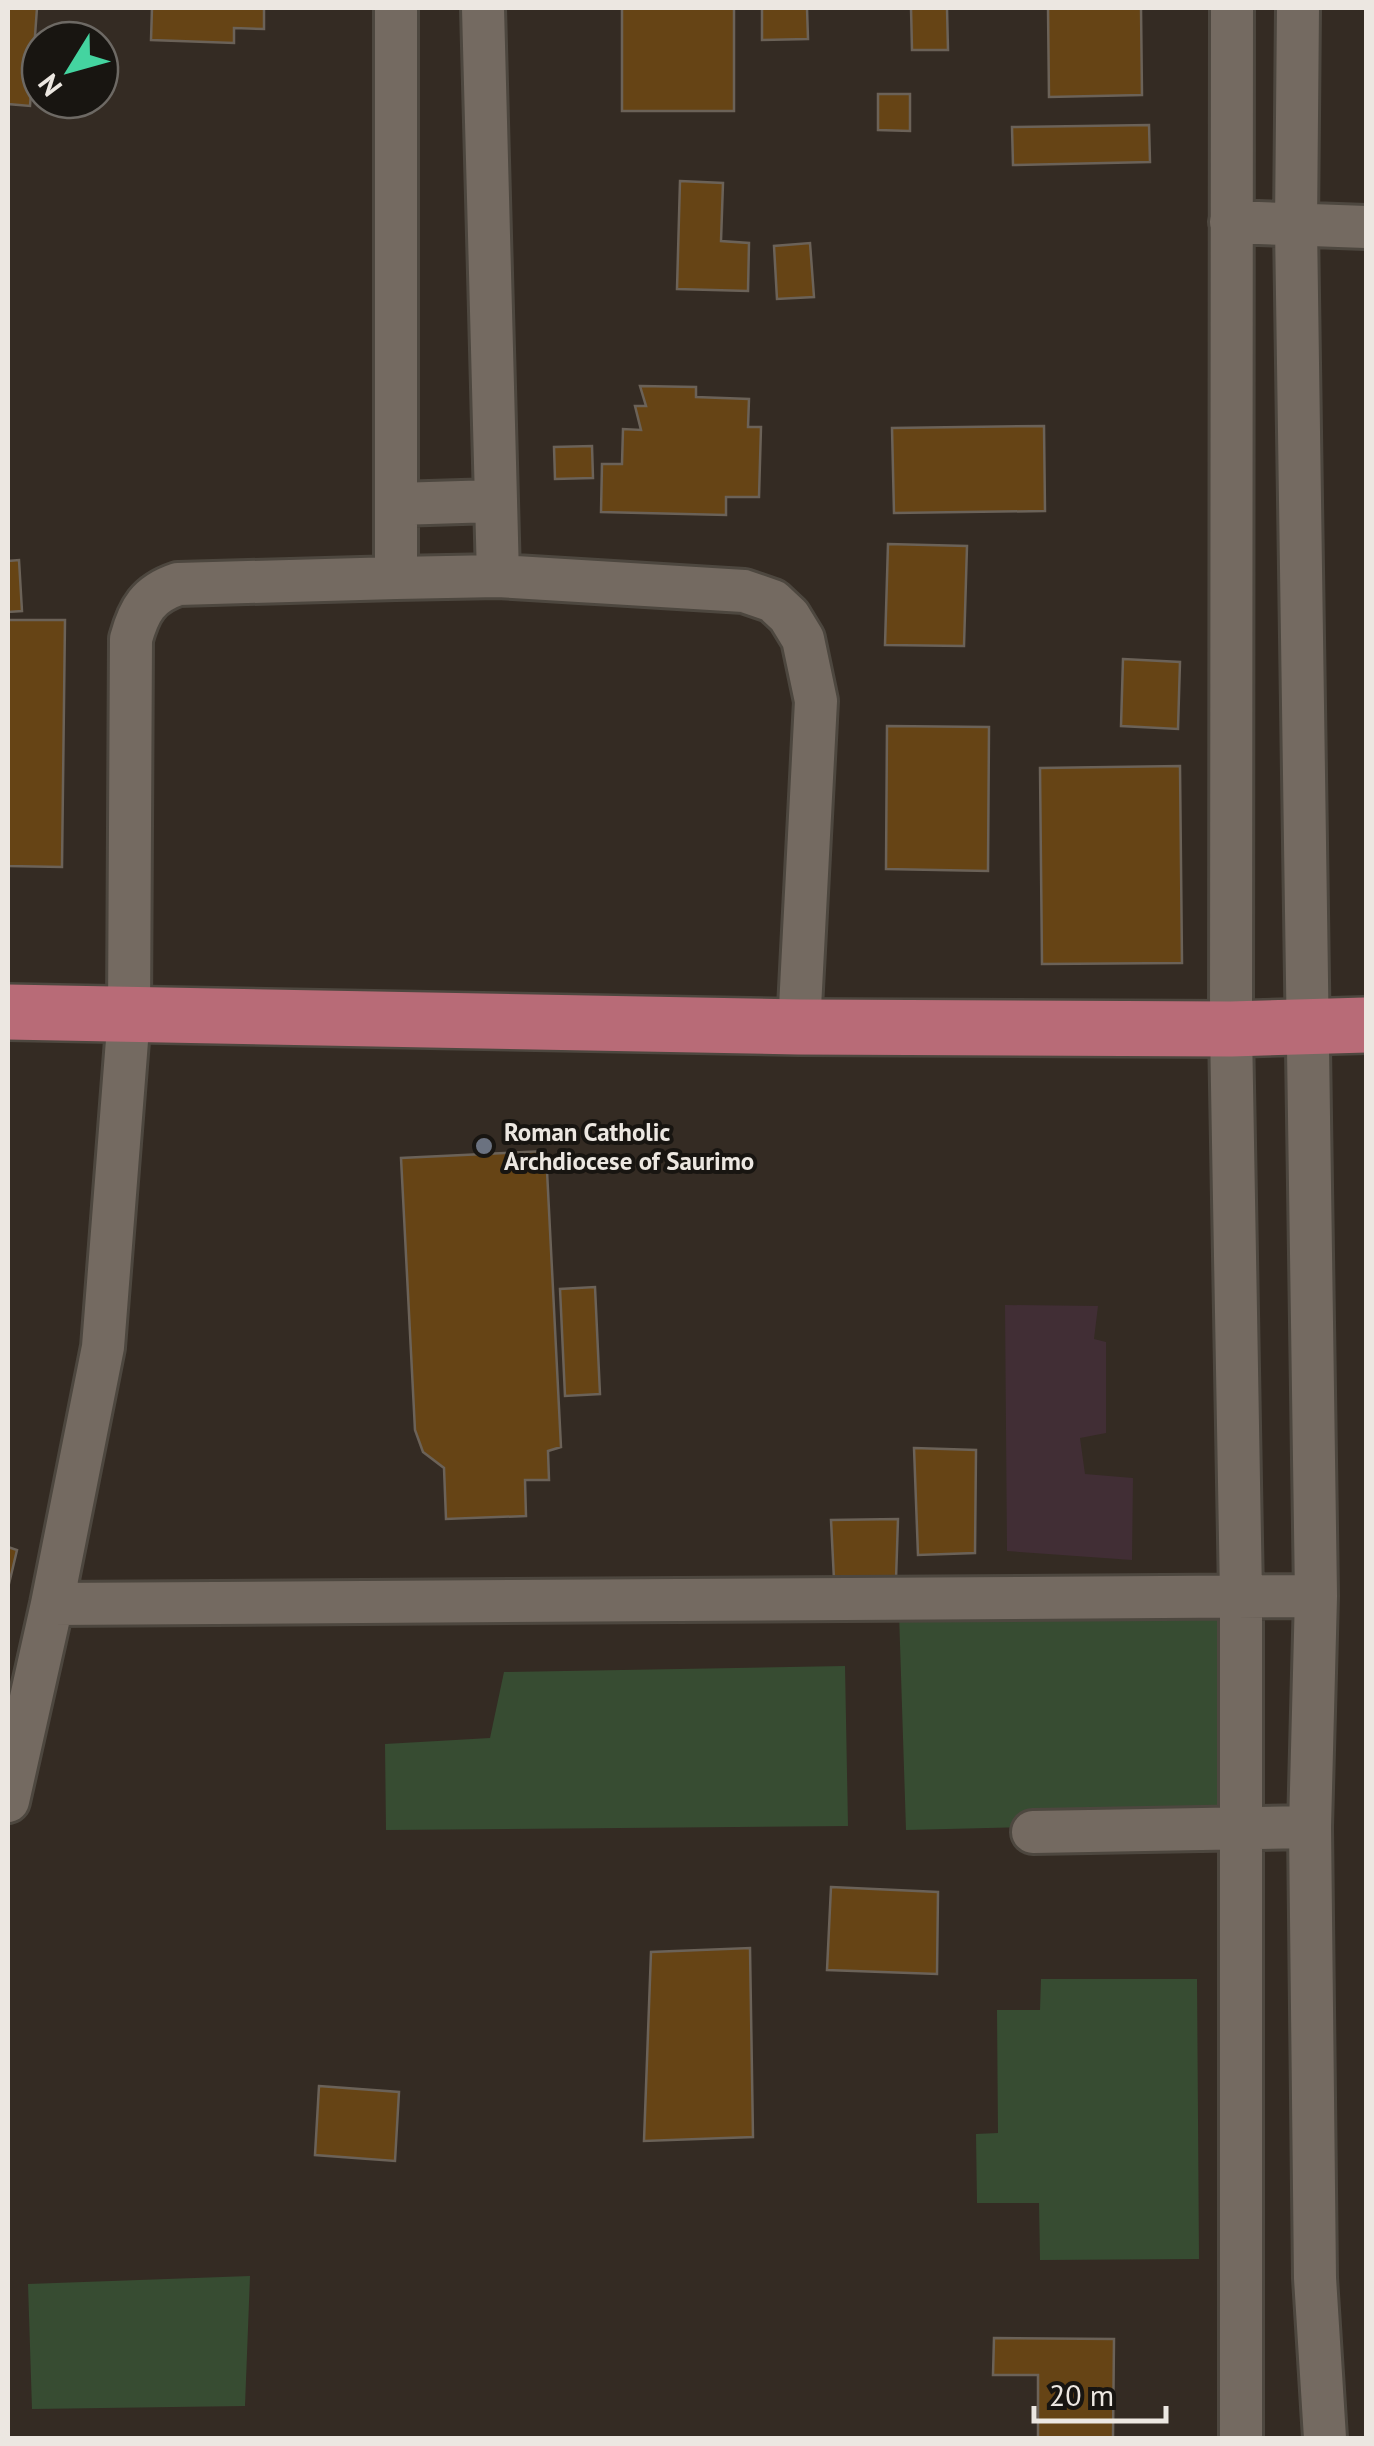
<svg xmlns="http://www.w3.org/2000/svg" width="1374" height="2446" viewBox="0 0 1374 2446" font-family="'PT Sans',sans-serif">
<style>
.commercial{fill:#412e35}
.green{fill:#374c32}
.building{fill:#664415;stroke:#6b6258;stroke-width:2.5}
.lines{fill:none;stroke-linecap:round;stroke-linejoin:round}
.minor-casing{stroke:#4d473f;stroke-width:48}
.major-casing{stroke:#4d473f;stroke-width:60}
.minor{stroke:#746a61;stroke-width:42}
.major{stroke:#b86b77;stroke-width:55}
.worship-dot{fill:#6b7280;stroke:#181511;stroke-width:4}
.labels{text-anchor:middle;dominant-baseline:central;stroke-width:8;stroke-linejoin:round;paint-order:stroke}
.poi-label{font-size:25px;font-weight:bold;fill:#ece7e1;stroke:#181511;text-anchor:start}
</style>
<rect width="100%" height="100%" fill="#342b23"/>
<path class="commercial" d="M1005,1305l93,1 -4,33 12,3v91l-26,5 5,36 48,4 -1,82 -125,-9z"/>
<path class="green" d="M1231,1604l7,218 -332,8 -7,-217z
M845,1666l3,160 -462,4 -1,-86 105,-6 14,-66z
M1041,1979h156l2,280 -159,1 -1,-57h-62l-1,-69 22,-1 -1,-123h43z
M250,2276l-5,130 -213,3 -4,-125z"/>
<path class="building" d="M8,8h29l-7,98 -22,-2z
M152,8h112v21l-30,-1v15l-83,-3z
M622,8h112v103h-112z
M762,8h45l1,31 -46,1z
M911,8h36l1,42h-36z
M1048,8h93l1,87 -93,2z
M878,94h32v37l-32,-1z
M1149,125l1,37 -137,3 -1,-38z
M680,181l43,2 -2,58 28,2 -1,48 -71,-2z
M810,243l4,54 -37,2 -3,-53z
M640,386l56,1v10l53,2 -1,28h13l-2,70h-33v18l-125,-3 1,-48h20l1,-35 18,1 -6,-24h11z
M1044,426l1,85 -151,2 -2,-85z
M592,446l1,32 -38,1 -1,-32z
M888,544l79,2 -3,100 -79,-1z
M19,560l3,51 -14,1v-51z
M8,620h57l-3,247 -54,-1z
M1123,659l57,3 -2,67 -57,-3z
M887,726l102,1 -1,144 -102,-2z
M1180,766l2,197 -140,1 -2,-196z
M546,1151l15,296 -13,4 1,29h-24l1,36 -80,3 -2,-51 -21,-16 -8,-22 -14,-272z
M595,1287l5,107 -35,2 -5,-107z
M914,1448l62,2 -1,103 -57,2z
M898,1519l-2,61h-62l-3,-60z
M8,1547l9,3 -9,38z
M831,1887l107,5 -1,82 -110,-4z
M750,1948l3,189 -109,4 7,-189z
M319,2086l80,6 -4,69 -80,-6z
M994,2338l120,1 -1,99h-75v-63h-45z"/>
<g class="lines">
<g class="minor-casing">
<path id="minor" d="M483,8l15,568 246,15 29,10 16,15 14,23 13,62 -17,326
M1232,8l-1,1021 10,566v843
M1298,8l-2,218 20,1370 -6,231 5,451 10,160
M1231,222l135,5
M397,504l97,-3
M396,578l102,-2
M52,1604l1264,-8
M8,1801l44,-197 51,-257 26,-332 2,-376c8,-29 17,-45 47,-55l218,-6v-570
M1033,1832l277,-5"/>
</g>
<g class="major-casing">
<path id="major" d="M8,1012l791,15 432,2 135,-4"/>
</g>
<use href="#minor" class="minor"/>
<use href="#major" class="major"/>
</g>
<circle class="worship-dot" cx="484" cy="1146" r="10"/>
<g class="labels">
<g class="poi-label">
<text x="504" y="1132">Roman Catholic<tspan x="504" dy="29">Archdiocese of Saurimo</tspan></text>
</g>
</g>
<rect width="1374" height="2446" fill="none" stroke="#ece7e1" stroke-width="20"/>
<g transform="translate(70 70) rotate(233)"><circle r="48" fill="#181511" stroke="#6d6964" stroke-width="2.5"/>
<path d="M0-8L18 38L0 25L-18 38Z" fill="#44d4a0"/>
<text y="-15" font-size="28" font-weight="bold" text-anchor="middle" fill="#ece7e1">N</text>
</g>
<path d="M1034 2406v15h132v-15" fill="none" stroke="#ece7e1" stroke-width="5"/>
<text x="1049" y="2406" font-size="30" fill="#ece7e1" stroke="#181511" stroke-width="8" paint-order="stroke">20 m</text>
</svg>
